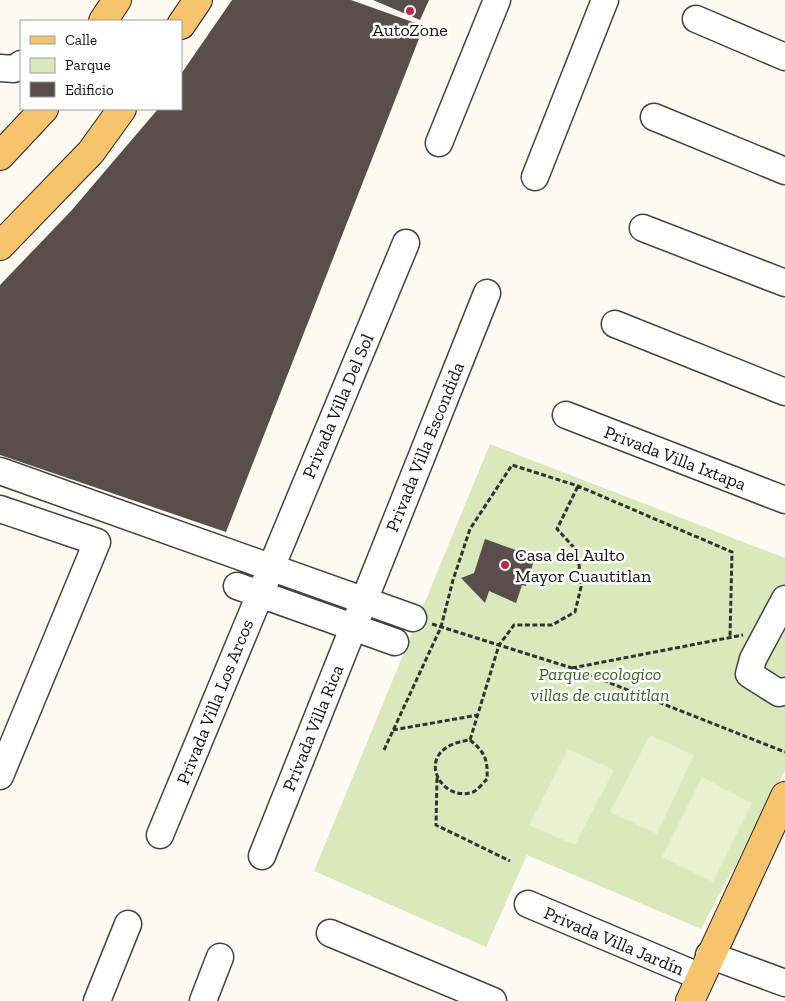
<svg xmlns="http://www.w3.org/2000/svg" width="785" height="1001" viewBox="0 0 785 1001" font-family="'Zilla Slab',serif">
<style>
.green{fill:#d9e9bc}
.pitch{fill:#e9f1ce}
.building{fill:#584f4c}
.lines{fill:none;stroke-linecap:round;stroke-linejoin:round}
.minor-casing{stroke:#434343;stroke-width:29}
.major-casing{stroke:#212121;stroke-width:30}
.path{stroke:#323232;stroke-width:3;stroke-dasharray:5 2.5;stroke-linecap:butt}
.minor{stroke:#fff;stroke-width:26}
.major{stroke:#f5c46c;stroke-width:28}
.poi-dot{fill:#be2942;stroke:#fff;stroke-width:2}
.labels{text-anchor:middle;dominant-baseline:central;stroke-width:5;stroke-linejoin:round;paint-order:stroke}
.poi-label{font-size:18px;fill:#101010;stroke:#fff}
.street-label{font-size:18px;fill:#101010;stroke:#fff}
.park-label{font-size:18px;font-style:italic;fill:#376720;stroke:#fff}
</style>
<rect width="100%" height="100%" fill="#fffbf3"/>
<path class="green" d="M490,444l295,114v213l-84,158 -174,-74 -41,92 -172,-76z"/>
<path class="pitch" d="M650,735l44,20 -37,79 -47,-22z
M568,749l46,21 -39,75 -46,-20z
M702,777l50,26 -39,79 -51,-25z"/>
<path class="building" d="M232,0h119l73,26 -198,506 -226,-77v-170l71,-74 87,-102h23v-35z
M373,0h56l-9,20z
M485,539l50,18 -9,29 -4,-1 -6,18 -27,-12 -4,12 -24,-25 13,-5z"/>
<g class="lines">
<g class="minor-casing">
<path id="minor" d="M696,19l89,38
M0,68l14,1 7,-5
M654,117l131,54
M439,143l58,-143
M535,177l70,-177
M643,228l142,55
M615,324l170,68
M566,415l219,85
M0,471l413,147
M0,509l97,33 -97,234
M237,586l158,56
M785,599l-32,60 -4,15 30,19 6,-2
M160,835l246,-592
M262,856l225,-563
M528,904l173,73
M330,933l163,68
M709,955l76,28
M97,1001l31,-77
M203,1001l17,-44"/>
</g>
<g class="major-casing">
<path id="major" d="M103,21l14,-21
M181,25l17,-25
M0,156l44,-47
M0,246l91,-94 31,-43
M690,1001l95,-205"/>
</g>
<path class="path" d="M432,624l140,44 213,84
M572,668l171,-33
M393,730l85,-15
M470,740c15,12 18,20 17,39 -4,4 -9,11 -14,13 -34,12 -63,-45 -3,-52l29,-95 15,-20h38l23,-13 6,-25 -3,-35 -21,-23 21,-43
M384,750l57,-123 12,-47 17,-51 42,-64 66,21 154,66 -2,84
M437,778l-1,47 74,36"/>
<use href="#minor" class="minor"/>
<use href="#major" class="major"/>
</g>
<g class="poi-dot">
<circle cx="410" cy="11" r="5"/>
<circle cx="505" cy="565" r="5"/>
</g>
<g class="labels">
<g class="poi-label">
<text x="410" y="30">AutoZone</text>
<text x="515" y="555" text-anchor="start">Casa del Aulto<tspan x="515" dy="21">Mayor Cuautitlan</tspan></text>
</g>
<g class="street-label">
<text transform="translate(338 406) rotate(-67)">Privada Villa Del Sol</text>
<text transform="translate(425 447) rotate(-68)">Privada Villa Escondida</text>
<text transform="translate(675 458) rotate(21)">Privada Villa Ixtapa</text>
<text transform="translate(215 702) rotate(-68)">Privada Villa Los Arcos</text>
<text transform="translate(313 728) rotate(-68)">Privada Villa Rica</text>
<text transform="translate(614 941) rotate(23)">Privada Villa Jardín</text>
</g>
<g class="park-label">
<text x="600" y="674">Parque ecologico<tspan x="600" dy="21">villas de cuautitlan</tspan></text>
</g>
</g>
<rect x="20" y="20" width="162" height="90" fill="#ffffff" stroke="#9f9f9f"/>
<rect x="30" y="36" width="25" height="8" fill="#f5c46c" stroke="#9f9f9f"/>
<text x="65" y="45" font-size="15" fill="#101010">Calle</text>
<rect x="30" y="58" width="25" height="15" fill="#d9e9bc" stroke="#9f9f9f"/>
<text x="65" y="70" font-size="15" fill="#101010">Parque</text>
<rect x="30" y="82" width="25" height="15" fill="#584f4c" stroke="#9f9f9f"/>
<text x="65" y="95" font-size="15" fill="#101010">Edificio</text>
</svg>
